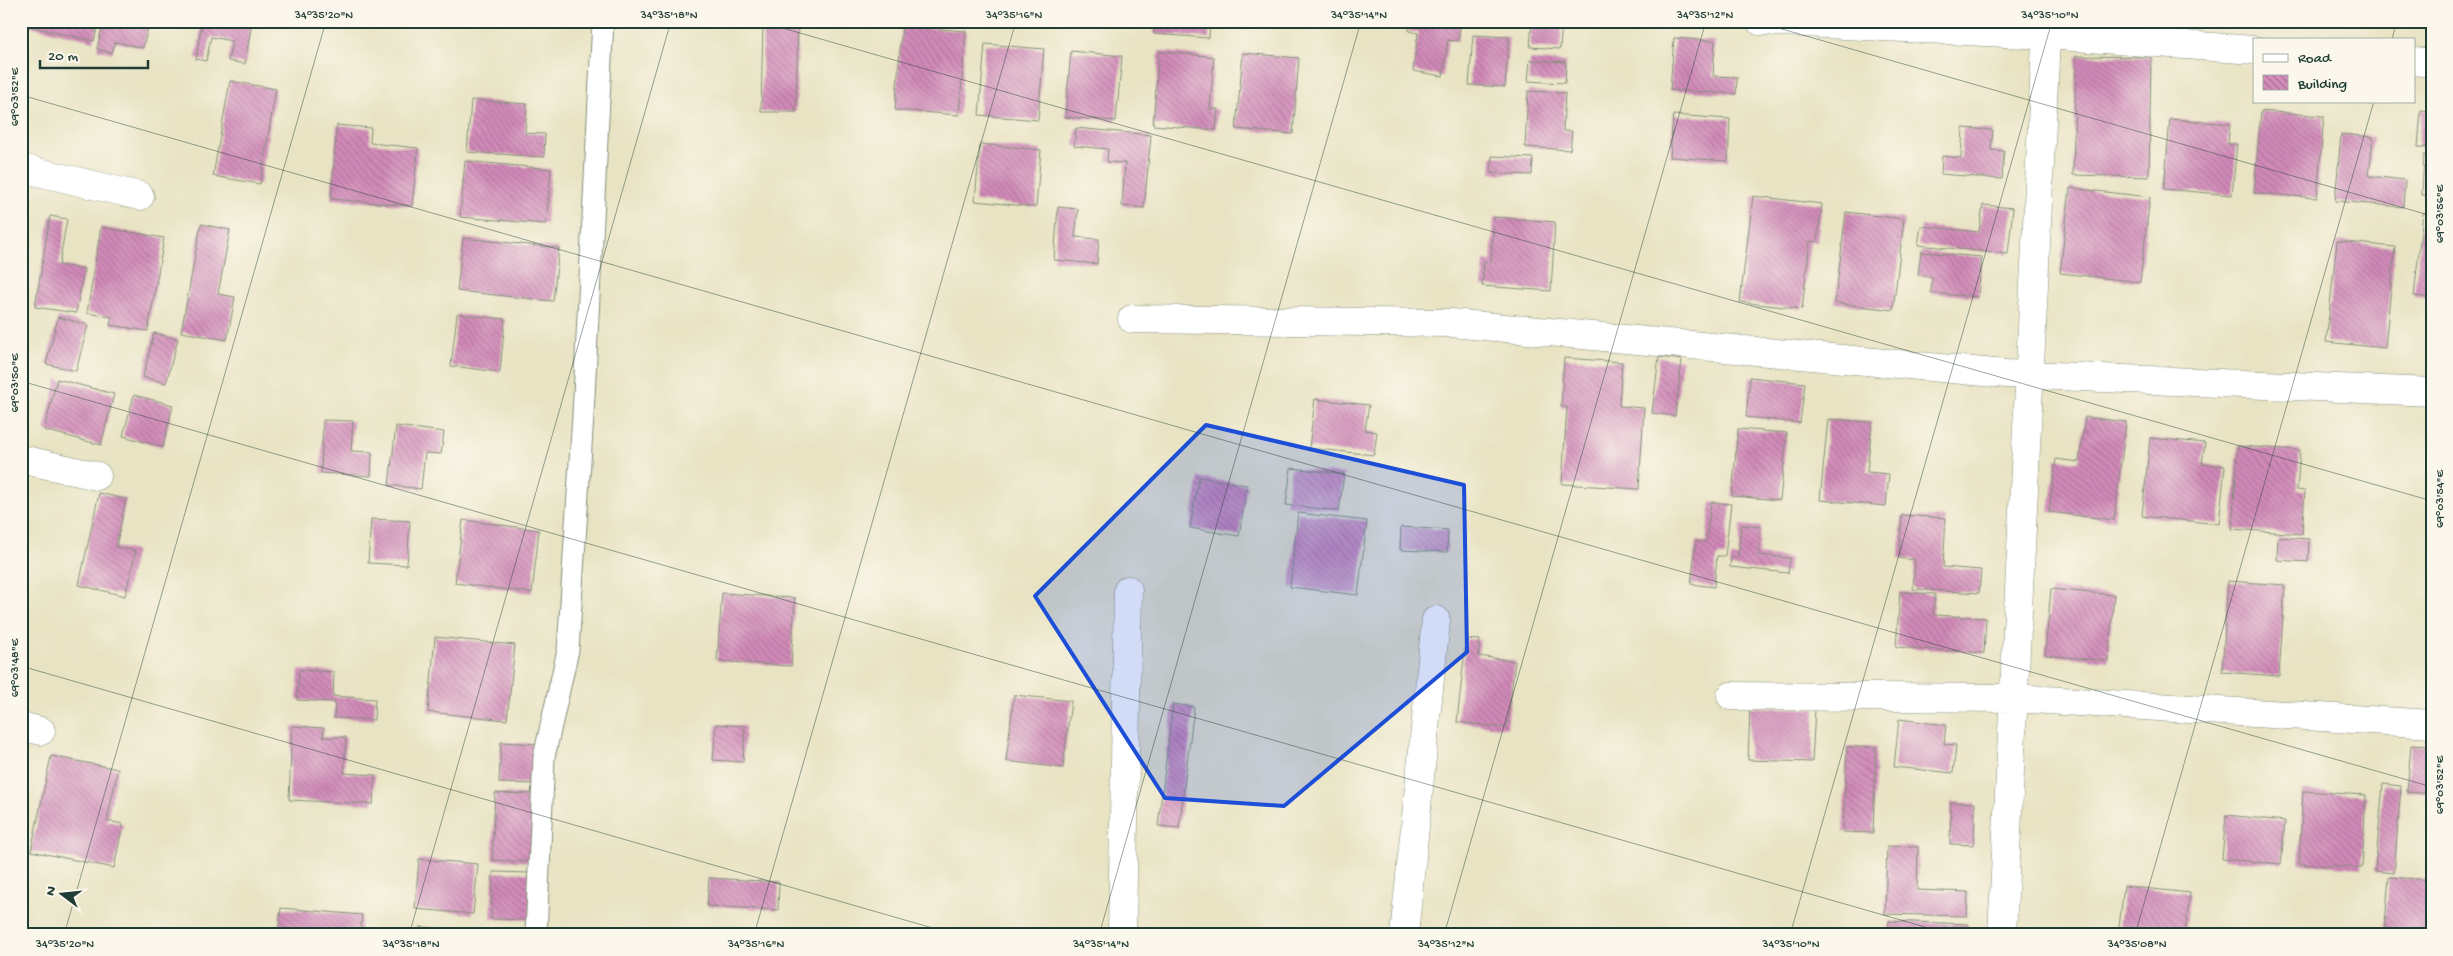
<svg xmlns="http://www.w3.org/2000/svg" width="2453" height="956" viewBox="0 0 2453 956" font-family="'Gochi Hand',sans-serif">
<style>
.building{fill:url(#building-back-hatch)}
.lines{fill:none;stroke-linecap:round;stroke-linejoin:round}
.lane-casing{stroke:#84907b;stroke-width:23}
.street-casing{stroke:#84907b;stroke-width:29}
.lane{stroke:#fff;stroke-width:21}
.street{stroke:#fff;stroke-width:28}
.marked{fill:#1d4ed8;fill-opacity:0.2;stroke:#1d4ed8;stroke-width:4;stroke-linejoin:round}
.ticks{fill:none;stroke:#1f3d34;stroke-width:1;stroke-opacity:0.45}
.neatline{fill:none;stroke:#1f3d34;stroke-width:2}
.ticks-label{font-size:12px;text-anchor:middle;fill:#1f3d34}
</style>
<defs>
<pattern id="building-back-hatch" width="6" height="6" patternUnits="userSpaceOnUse" patternTransform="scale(1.25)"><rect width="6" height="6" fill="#d28ab9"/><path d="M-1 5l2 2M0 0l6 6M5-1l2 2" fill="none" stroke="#aa7297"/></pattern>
</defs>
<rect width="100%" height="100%" fill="#fbf7ec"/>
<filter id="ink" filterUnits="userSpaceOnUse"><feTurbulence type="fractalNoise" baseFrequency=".02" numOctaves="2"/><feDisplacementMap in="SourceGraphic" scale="10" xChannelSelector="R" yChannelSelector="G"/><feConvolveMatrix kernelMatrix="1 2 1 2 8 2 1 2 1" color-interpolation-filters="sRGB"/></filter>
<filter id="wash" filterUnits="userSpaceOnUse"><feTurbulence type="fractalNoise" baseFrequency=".0096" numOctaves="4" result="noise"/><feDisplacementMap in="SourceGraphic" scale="20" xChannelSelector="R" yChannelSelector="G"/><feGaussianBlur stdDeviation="1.12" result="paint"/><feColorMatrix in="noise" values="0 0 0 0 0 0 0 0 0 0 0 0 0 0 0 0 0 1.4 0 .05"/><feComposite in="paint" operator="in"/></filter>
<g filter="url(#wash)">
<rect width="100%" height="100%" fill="#e8e3c2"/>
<g id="blocks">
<path class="building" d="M30,21h69l-5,20 -65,-15z
M111,21l38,2 -6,25 -28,-6 -3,11 -15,-4 6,-26 7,2z
M202,21h50l-7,43 -17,-3 4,-20 -21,-4 -5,24 -10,-2z
M763,21h35l-2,91h-35z
M1155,21h55l-1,17 -55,-4z
M1411,21h50l-3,20 -10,-1 -5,36 -30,-5 5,-38 -9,-2z
M1532,21l30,2 -2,26 -30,-2z
M902,26l64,5 -7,84 -64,-5z
M1473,35l36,2 -4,50 -36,-2z
M1674,38l41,3 -2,35 24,1 -1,17 -66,-4z
M985,44l59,5 -6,71 -59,-5z
M1071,51l51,5 -6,65 -51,-4z
M1159,51l55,6 -4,52h8l-2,21 -63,-5z
M1243,53l56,5 -6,76 -57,-5z
M2076,56l75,1 -2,120 -76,-2z
M1530,60l36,2 -1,21 -37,-2z
M230,81l46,8 -16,95 -47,-8z
M1528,91l37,2 -2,38h9l-2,19 -45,-3z
M471,100l56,4 -2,29 20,1 -1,23 -77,-5z
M2430,102l2,46 -14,-1 3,-37 9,1z
M2261,111l63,5 -7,82 -63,-5z
M1673,115l57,4 -2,42 -58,-4z
M2170,119l60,5 -2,20h9l-5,51 -68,-6z
M337,125l34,3 -1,15 48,5 -6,58 -81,-7z
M1076,128l75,7 -7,73 -22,-2 3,-43 -18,-1 1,-13 -34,-3z
M1963,128l30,2 -2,20 13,1 -2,28 -61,-5 1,-18 19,2z
M2341,134l32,3 -4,39 36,4 -2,27 -68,-6z
M980,144l61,6 -5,57 -61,-6z
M2424,155h8v40h-10z
M1492,156l41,2 -1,17 -41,-2z
M465,161l86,8 -5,55 -86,-7z
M2070,188l80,9 -10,85 -80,-9z
M1753,196l69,8 -5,38 -7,-1 -8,68 -62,-7z
M1983,205l30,3 -5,46 -90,-9 3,-19 58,6z
M1058,207l20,2 -3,28 24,2 -2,25 -43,-4z
M1846,212l58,7 -11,91 -58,-7z
M2423,213l9,1v84l-18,-2z
M50,216l17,3 -8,46 25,4 -8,44 -41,-6z
M1494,217l61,5 -4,69 -69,-5 2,-25 7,1z
M201,224l29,6 -12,64 17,3 -8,43 -46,-8z
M101,227l63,11 -16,93 -38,-6 2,-8 -25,-4z
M463,238l96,10 -6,53 -96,-10z
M2337,241l58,6 -10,101 -59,-6z
M1921,252l61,5 -4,40 -47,-4 1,-16 -14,-2z
M457,314l48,5 -5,53 -49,-6z
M58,317l30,8 -12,46 -30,-7z
M154,333l24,6 -12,44 -23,-6z
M1659,357l23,3 -7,56 -23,-3z
M1564,358l58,4 -3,44 25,2 -5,81 -77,-5 5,-77h-6z
M1750,377l55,6 -5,40 -54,-6z
M57,379l57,15 -13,51 -57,-15z
M134,395l39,10 -10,42 -40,-11z
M1315,399l54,6 -4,25 12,2 -3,23 -65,-7z
M2085,417l41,5 -12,98 -65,-8 7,-53 23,3z
M1828,419l44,3 -5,50 22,2 -3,32 -66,-6z
M323,420l30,1 -2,30 21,1 -1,24 -50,-3z
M396,426l48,6 -3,22 -16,-1 -4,36 -32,-4z
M1738,429l49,4 -7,67 -48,-4z
M2150,438l55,5 -3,21 23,2 -6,58 -77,-8z
M2238,446l62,4 -3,40 8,1 -3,43 -70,-5z
M1291,468l53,6 -5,37 -53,-6z
M1199,477l48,8 -8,51 -49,-8z
M99,493l27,6 -10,48 20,4 -11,45 -46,-11z
M1711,502l20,2 -6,52h-8l-3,31 -23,-3 5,-43 10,1z
M1298,513l69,8 -9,74 -68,-8z
M1902,515l44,3 -3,49 38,3 -2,23 -66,-4 2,-29 -16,-2z
M371,519l39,2 -3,44 -39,-2z
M463,520l76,10 -7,63 -77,-10z
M1741,525l20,2 -3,28 32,3 -2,15 -58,-6 1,-10h7z
M1401,527l47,3 -1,22 -47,-2z
M2278,537l31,2 -1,23 -31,-2z
M2228,581l57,4 -6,91 -57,-4z
M2051,589l63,6 -6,66 -63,-6z
M1900,592l35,2 -2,21 53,3 -2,35 -88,-6z
M722,593l73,5 -4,68 -74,-5z
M435,637l80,8 -8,75 -79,-8z
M1466,639l14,1 -2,16 37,5 -8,67 -50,-6z
M299,670l35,2 -1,24 42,3 -1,21 -40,-2 1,-16 -38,-2z
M1014,695l57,6 -8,67 -57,-7z
M1173,704l21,3 -15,121 -21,-2z
M1750,707l65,2 -3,53 -64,-2z
M1899,719l47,6 -2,19 12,1 -3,28 -59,-6z
M716,724l29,2 -2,36 -30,-2z
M292,726l32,2 -1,9h23l-2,36 31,2 -2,29 -84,-4z
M501,742l39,2 -3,40 -38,-1z
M2411,745l21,1v48l-25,-2z
M1847,747h29l-3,86 -30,-1z
M51,756l67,13 -11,52 16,3 -9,44 -83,-17z
M2383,784l18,2 -7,87 -19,-2z
M2303,791l63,4 -4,73 -63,-4z
M495,793l40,1 -3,68 -40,-2z
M1951,802l24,1 -1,42 -24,-1z
M2226,815l59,6 -4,43 -59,-5z
M1887,846l31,1 -1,43 51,2 -1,24 -82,-2z
M419,859l59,5 -5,50 -58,-5z
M493,872l39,1 -2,47 -39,-1z
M2389,877l43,3v55h-48z
M709,878l70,4 -1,28 -71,-4z
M2124,886l66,7 -5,42h-67z
M281,908l81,7 -2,20h-82z
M1889,921l79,3v11h-80z
M420,927l75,6v2h-76z"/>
</g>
</g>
<g filter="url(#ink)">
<use href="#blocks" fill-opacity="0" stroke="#84907b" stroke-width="1"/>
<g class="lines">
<g class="lane-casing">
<path id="lane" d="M536,935l8,-178 24,-107 15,-235 20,-394"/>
</g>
<g class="street-casing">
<path id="street" d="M1760,21l287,14 207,15
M2414,61l18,2
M21,168l119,28
M1132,319l319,4 555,51 426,18
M21,459l76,17
M1731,696l283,2 418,26
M21,726l20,5
M1122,935l6,-345
M1404,935l32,-315
M2002,935l45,-914"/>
</g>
<use href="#lane" class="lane"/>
<use href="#street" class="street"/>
</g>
</g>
<path class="marked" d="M1206,425l258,60 3,167 -183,154 -119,-8 -130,-202z"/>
<path class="ticks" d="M758,21l1674,480M1754,21l678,195M2392,39l5,-18M21,95l2411,692M21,381l1932,554M21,666l936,269M64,935l262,-914M409,935l262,-914M754,935l262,-914M1099,935l262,-914M1444,935l262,-914M1790,935l262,-914M2135,935l239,-834"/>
<rect width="2453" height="956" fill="none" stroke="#fbf7ec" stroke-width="55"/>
<rect x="2253" y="38" width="162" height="65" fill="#fbf7ec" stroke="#a3ada2"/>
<rect x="2263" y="54" width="25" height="8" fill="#ffffff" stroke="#a3ada2"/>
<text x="2298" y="62" font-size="15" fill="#1f3d34">Road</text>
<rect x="2263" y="75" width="25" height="15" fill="url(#building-back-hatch)" stroke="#a3ada2"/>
<text x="2298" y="88" font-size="15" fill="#1f3d34">Building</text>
<g transform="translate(62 894) rotate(286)" stroke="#fbf7ec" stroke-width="4" paint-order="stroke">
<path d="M0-4L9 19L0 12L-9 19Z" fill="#1f3d34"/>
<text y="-8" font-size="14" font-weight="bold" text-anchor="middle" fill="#1f3d34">N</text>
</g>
<path d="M40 60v8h108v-8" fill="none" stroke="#1f3d34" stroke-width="2.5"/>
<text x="48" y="60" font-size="15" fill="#1f3d34" stroke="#fbf7ec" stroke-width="4" paint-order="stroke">20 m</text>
<rect x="28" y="28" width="2398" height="900" class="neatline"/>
<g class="ticks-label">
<text x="324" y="18">34°35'20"N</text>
<text x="669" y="18">34°35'18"N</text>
<text x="1014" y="18">34°35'16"N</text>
<text x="1359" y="18">34°35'14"N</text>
<text x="1705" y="18">34°35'12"N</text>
<text x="2050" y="18">34°35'10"N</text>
<text transform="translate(14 97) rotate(-90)" y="4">69°03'52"E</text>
<text transform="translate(2439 214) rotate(-90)" y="4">69°03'56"E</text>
<text transform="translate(14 383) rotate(-90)" y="4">69°03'50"E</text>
<text transform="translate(2439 499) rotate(-90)" y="4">69°03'54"E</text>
<text transform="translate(14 668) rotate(-90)" y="4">69°03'48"E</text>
<text transform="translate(2439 785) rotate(-90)" y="4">69°03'52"E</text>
<text x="65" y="947">34°35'20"N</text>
<text x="411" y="947">34°35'18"N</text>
<text x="756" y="947">34°35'16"N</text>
<text x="1101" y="947">34°35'14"N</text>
<text x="1446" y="947">34°35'12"N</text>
<text x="1791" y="947">34°35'10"N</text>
<text x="2137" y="947">34°35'08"N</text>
</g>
</svg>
